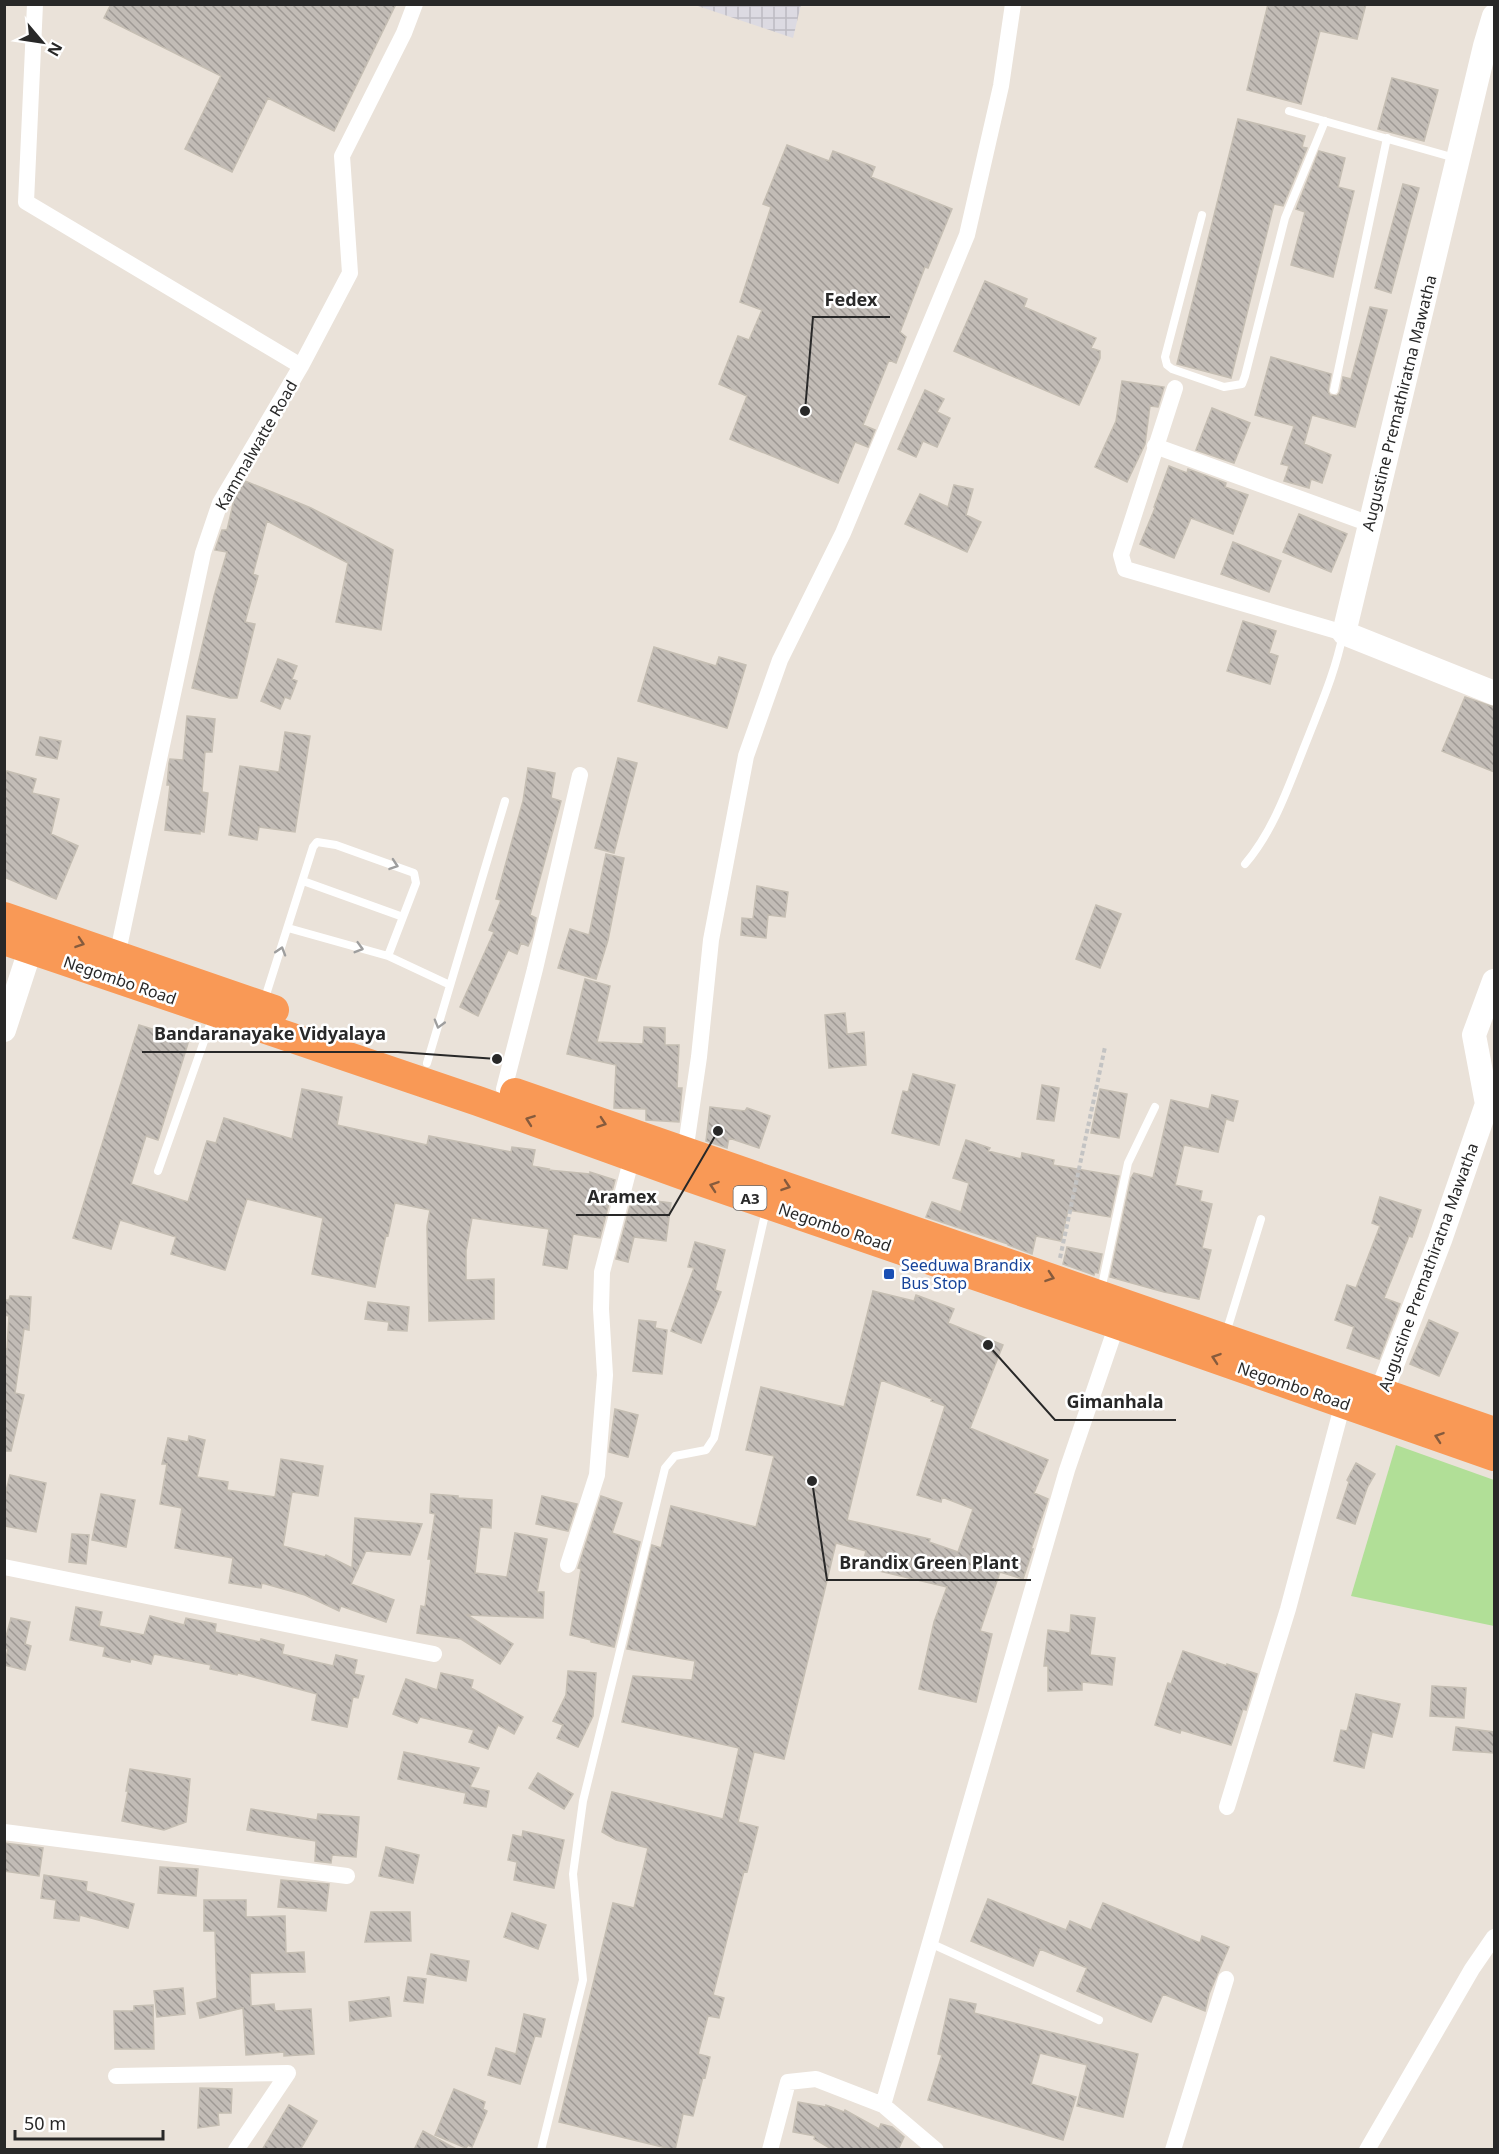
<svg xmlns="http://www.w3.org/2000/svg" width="1499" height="2154" viewBox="0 0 1499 2154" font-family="'Noto Sans',sans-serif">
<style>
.industrial{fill:url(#industrial-grid)}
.grass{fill:#b1df97}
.building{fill:url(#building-back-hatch);stroke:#c5beb3;stroke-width:1.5;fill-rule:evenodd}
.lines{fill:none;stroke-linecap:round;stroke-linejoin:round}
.path{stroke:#c3c3c3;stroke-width:4;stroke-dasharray:4.5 3;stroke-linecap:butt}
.lane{stroke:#fff;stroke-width:8}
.street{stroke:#fff;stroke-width:16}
.secondary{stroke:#fff;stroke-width:24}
.highway{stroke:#f99956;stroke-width:30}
.oneway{stroke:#9e9e9e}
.oneway2{stroke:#865b3d}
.transit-dot{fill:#1a4fb4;stroke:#fff;stroke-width:2}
.labels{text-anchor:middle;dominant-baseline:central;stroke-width:5;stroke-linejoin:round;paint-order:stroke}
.shield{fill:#fff;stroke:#686868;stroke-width:1.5}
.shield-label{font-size:15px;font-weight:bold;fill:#282828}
.street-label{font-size:16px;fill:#282828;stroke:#fff}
.transit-label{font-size:16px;fill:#164399;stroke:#fff;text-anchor:start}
.leader{fill:none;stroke:#282828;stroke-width:2}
.callout-dot{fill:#282828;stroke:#fff;stroke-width:2}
.callout-label{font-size:18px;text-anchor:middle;font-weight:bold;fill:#282828;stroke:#fff;stroke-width:5;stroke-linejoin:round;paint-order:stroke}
</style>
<defs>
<pattern id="industrial-grid" width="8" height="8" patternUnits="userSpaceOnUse" patternTransform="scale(1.5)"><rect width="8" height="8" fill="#dcdae2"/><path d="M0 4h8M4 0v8" fill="none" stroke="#bdbbc2"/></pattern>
<pattern id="building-back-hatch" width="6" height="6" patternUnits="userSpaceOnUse" patternTransform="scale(1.5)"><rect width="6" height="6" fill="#c2bcb6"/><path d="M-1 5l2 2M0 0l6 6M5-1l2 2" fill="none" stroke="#9e9994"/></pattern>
</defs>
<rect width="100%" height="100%" fill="#eae2d9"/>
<path class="industrial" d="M695,5h106l-8,33z"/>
<path class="grass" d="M1396,1445l98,35v146l-143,-30z"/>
<path class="building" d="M111,4h285l-62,127 -66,-33 -36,74 -47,-23 36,-73 -117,-58z
M1268,4h98l-9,35 -37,-8 -19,73 -54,-14z
M1392,78l46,12 -14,51 -46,-12z
M1238,119l67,17 -3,11 5,1 -24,58 -9,-2 -43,174 -54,-14z
M787,145l42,16 4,-10 42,16 -4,10 81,32 -24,59 -3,-1 -25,65 6,5 -10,26 -7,-3 -26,65 12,5 -7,17 -13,-5 -17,41 -108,-44 17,-43 -28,-12 19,-48 11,4 13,-30 -22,-8 31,-95 -8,-3z
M1319,151l26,7 -7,29 16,4 -21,86 -42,-12 14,-53 -9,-3z
M1403,184l16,4 -28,105 -16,-5z
M985,281l42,18 -3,8 72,31 -5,10 9,3v7l-21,47 -125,-54z
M1370,307l17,3 -32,117 -43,-12 -8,29 27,11 -9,28 -11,-4 -2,9 -25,-7 5,-15 -8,-2 13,-38 -39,-11 16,-58 60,17 -3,17 2,4 7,1 3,-4 3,-15 8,2z
M1122,381l42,6 -6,20 -8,-1 -5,38 -18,38 -32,-15 21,-46z
M925,390l19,9 -7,13 13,6 -13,29 -14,-6 -7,16 -18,-8z
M1212,408l38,15 -16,40 -38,-13z
M1169,466l18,7 1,-4 38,14 -1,4 23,8 -15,39 -42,-16 -17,40 -34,-14 15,-36 -1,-1z
M245,481l66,27 82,42 -12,80 -45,-8 12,-59 -81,-42 -14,53 5,2 -13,46 10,2 -18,74h-7l-38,-10 22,-92 13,-44 -12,-2 7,-20h5l7,-30z
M954,485l19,4 -7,26 15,7 -14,30 -62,-28 15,-30 28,13z
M1299,514l48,20 -16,38 -48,-20z
M1233,542l48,19 -12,31 -48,-18z
M1243,621l33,10 -7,22 9,3 -8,28 -43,-13z
M654,647l62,19 3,-9 27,8 -19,63 -89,-27z
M278,659l19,7 -5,13 5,2 -7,18 -5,-2 -5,12 -19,-8z
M1465,697l29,10v65l-52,-21z
M187,716l28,3 -3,33h-7l-3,40 6,1 -4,39 -4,-1v3l-35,-4 5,-45h-3l2,-22 1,-4 13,1z
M285,732l25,4 -15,96 -36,-5 -2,13 -28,-5 11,-69 39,6z
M40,737l21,4 -4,18 -21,-4z
M618,758l19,5 -23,90 -19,-5z
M528,768l27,5 -4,25 10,3 -31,114 6,3 -4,19 -4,9 -7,-3 -4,11 -9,-4 -30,66 -18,-9 34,-75 -5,-2 12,-30 -5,-1 27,-98z
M7,771l29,8 -4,14 27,6 -8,35 27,12 -22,53 -52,-22v-97z
M606,854l18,4 -16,82 -12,39 -38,-11 12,-39 19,6z
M757,886l31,6 -3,25 -17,-2 -2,23 -25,-3 1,-17 11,1z
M1096,905l25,9 -21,54 -24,-9z
M585,979l25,7 -13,56 46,2 1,-17 21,1v17h14l-2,43h5l-3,34 -33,-2v-11l-32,-1 2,-43 -49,-11z
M845,1013l2,21 17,-2 2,33 -37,3 -4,-53z
M139,1025l50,15 -31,100 -12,-4 -15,48 57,18 19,-61 9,2 8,-25 68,21 10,-50 40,8 -5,28 90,20 2,-9 82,16 1,-5 23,3 -3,16 17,3 -1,1 42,4v-2l25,8 -15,58 -27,-4 -6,35 -24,-4 6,-36 -77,-11 -6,33v29l28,-1v40l-65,2 -2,-95 3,-16 -35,-7 -7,33 -2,-1 -11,52 -63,-13 11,-56 -76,-19 -22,71 -54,-16 5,-17 -56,-17 -9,29 -38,-11z
M913,1074l42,11 -16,60 -47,-12 11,-42 5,1z
M1042,1085l17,3 -5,33 -17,-2z
M1100,1089l27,5 -8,44 -28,-5z
M1212,1095l26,6 -5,20 -7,-2 -8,33 -34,-7 -9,40 27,6 -2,10 12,3 -10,44 9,2 -12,49 -35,-7 -54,-15 21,-99 3,-5 19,5 18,-78 38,9z
M710,1107l35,4 2,-3 23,8 -11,32 -30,-10 -2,10 -21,-7z
M966,1140l24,8 -2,3 33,8 1,-6 32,7 -1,5 66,11 -9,41 -42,-7 -7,31 -25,-5 -4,18 -24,-9v-1l-82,-27 6,-15 29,10 8,-29 -16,-5z
M1380,1197l41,13 -9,27 -3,-1 -25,62 16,6 -21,55 -32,-11 7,-21 -19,-7 12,-35 9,3 24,-62 -8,-3z
M632,1198l39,5 -5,38 -32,-4 -6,25 -12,-3z
M695,1242l30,8 -10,40 6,2 -20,51 -30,-12 23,-63 -6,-1z
M1067,1247l35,7 -4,19 -3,-1 -1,3 -31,-11z
M873,1291l41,10 2,-6 38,14 -6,14 55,22 -33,83 78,32 -14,33 14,6 -17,50h2l-10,30 -23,-7 -20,59 12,3 -16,68 -57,-13 15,-67 13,-35 -85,-20 4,-16 -30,-8 -52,216 -30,-7 -16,70 20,5 -11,45 -3,-1 -31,124 11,3 -5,20 -11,-2 -10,38 12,3 -5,21 -2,-1 -10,39 -10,-2 -8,36 -116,-28 54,-219 21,5 14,-60 -32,-8 -14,-8 10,-40 111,27 16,-71 -117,-26 11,-46 59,4 3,-19 -68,-12 25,-104 9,3 10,-42 85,21 18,-71 -28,-6 15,-63 83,20zM881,1380l51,19 -1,2 14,5 -28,89 24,7 1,-5 31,12 -15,43 -29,-10 1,-3 -83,-19z
M10,1296l21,1 -2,33 -5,-1 -9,64 9,2 -13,56h-7v-103l3,1 2,-33 -5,-1v-15h5z
M368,1302l41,5 -2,24 -19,-1 1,-8 -24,-3z
M639,1320l17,2 -1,6 12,2 -5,44 -29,-3z
M1429,1320l29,13 -19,43 -29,-12z
M615,1409l23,6 -10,42 -19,-5z
M189,1436l16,4 -8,37 31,5 -1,8 48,7 6,-38 42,7 -5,30 -26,-4 -9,54 42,11 1,-2 26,13 3,-50 67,6 -12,31 -44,-4 -15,33 43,16 -8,22 -45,-16 -2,5 -34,-16 -43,-12 -1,5 -32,-5 4,-25 -58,-10 7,-40 -22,-4 7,-40h-5l6,-26 20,4z
M1356,1463l19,11 -8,14 -12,36 -18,-6 12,-36 -2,-2z
M10,1475l36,8 -10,49 -32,-6v-27z
M101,1494l34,6 -9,47 -34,-7z
M431,1494l27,2v2l34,2 -1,28 -11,-1 -5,46 32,4 8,-44 32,6 -10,53h7l-1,26 -76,-3 46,29 -13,20 -39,-25 -44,-6 4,-27 4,1 6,-48h-3l7,-45 -5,-1z
M542,1496l35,8 -9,27 -32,-7z
M601,1496l21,7 -10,30 28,9 -26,105 -23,-5v-2l-21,-5 11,-66 -3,-1z
M72,1534l17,1 -3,29 -17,-2z
M76,1607l26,5 -3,14 45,9 6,-19 34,9 2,-7 30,6 -1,8 45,10 1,-3 23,6 -2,9 47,11 4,1 3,-11 21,5 -3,14 10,2 -6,22 -5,-1 -6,30 -35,-7 5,-26 -79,-21 -1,2 -27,-6 1,-4 -57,-11 -3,10 -20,-5 -1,3 -27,-6 2,-9 -35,-7z
M1071,1615l24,3 -5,37 25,3 -3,27 -30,-3v8l-34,1v-25h-4l4,-36 22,3z
M11,1618l19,4 -5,22 6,2 -6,24 -21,-5 4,-16 -4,-1v-4z
M1183,1651l44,15v-2l30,10 -11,36 -3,-1 -12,36 -50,-15 -1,3 -25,-8 13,-42 3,1z
M568,1671l28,2 -3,43 -15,31 -21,-9 6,-13 -10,-4 13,-26z
M441,1673l32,7 -2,8 52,29 -9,17 -16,-9 -10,24 -19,-7 5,-12 -54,-13 -3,6 -24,-9 13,-35 31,11z
M1432,1686l34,2 -2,30 -34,-2z
M1356,1694l44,10 -8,33 -20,-5 -8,36 -30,-7 7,-31 6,1z
M1456,1727l38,5v21l-41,-3z
M404,1752l75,16 -9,19 19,4 -3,16 -22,-4 2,-10 -68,-14z
M130,1769l60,10 -4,43 -22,8 -42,-9 6,-30h-2z
M538,1773l35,21 -9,15 -35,-21z
M251,1809l66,11 1,-6 41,3 -3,40 -24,-2 -1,8 -16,-2 1,-20 -69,-11z
M523,1831l41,9 -10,48 -40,-8 3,-18 -9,-2 5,-25 9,2z
M4,1843l39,5 -4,28 -35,-5z
M386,1847l33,8 -6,28 -34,-7z
M160,1867l38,2 -2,27 -38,-3z
M44,1875l43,7 -1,9 48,13 -6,24 -48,-13 -1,6 -25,-3 2,-18 -15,-2z
M281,1880l48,4 -3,27 -48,-4z
M988,1899l78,31 4,-9 21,9 12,-27 97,40 2,-7 27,11 -20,47 -4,17 -42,-17 -12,28 -74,-31 10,-23 -47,-19 -7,17 -62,-25z
M204,1900h42v17l39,-1 1,37 18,-1 1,20 -55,1 1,33 23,-2 1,7 36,-2 3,45 -30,2v-4l-38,3 -3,-47 -43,10 -3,-15 20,-5 -2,-67h-11z
M371,1912h39l1,29 -46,1z
M512,1913l34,12 -8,24 -34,-12z
M431,1954l38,7 -3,20 -39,-7z
M408,1977l18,2 -3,24 -19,-2z
M183,1988l2,26 -28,3 -3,-26z
M389,1997l2,19 -41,5 -1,-19z
M950,1999l26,5 -2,9 164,41 -15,63 -46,-11 10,-41 -47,-12 -9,31 45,13 -13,43 -135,-40 14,-45 -4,-1z
M153,2005l1,44h-39l-1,-38h20v-5z
M524,2014l21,5 -4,18 -6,-1 -15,48 -32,-9 8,-27 20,6z
M200,2088l32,1 -1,24h-13l1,12 -21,3z
M454,2089l31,13 -2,7 4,2 -15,36 -4,-2 -2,3 -31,-13z
M798,2102l28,5v-2l18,7 1,-2 34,19 2,-5 11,3 12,10 -6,13h-65l-19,-11 1,-3 -22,-4z
M289,2105l28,16 -17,29h-38z
M423,2131l35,19h-44z"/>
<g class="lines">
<path class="path" d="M1060,1258l45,-211"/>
<path class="lane" d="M1289,111l166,47
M1202,215l-37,142 2,8 5,4 52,18 18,-3 3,-8 40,-158 40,-97
M1334,390l53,-252
M1245,864c30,-35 45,-82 62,-124 14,-36 28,-67 36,-106
M303,881l100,36
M288,928l100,28 62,29
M264,1001l49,-154 4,-5 19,3 78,28 2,10 -28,73
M427,1063l78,-262
M158,1171l55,-155
M1101,1290l27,-127 27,-56
M1226,1333l35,-114
M930,1943l169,77
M541,2150l42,-170 -10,-106 10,-73 82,-333 10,-12 31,-6 8,-12 52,-228"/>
<path class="street" d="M35,4l-9,198 275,164
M1175,388l-54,167 4,14 219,64
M1155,446l215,78
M116,961l87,-408 17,-50 81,-137 49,-93 -8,-117 62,-123 11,-29
M504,1089l31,-120 45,-194
M684,1159l15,-102 12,-117 35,-184 34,-96 63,-127 124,-298 34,-149 12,-82
M568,1565l29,-90 8,-100 -4,-66 1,-37 30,-115
M4,1567l430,87
M1227,1807l61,-198 55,-206
M4,1832l343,44
M116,2076l172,-3 -52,77
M883,2105l184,-635 50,-146
M770,2150l18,-68 28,-3 67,26 53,45
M1173,2150l53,-171
M1367,2150l105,-181 22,-32"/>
<path class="secondary" d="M1494,16l-9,30 -141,587 150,60
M4,1030l32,-98
M1375,1409l65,-169 47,-136 -13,-69 20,-54"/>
<path class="highway" d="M4,917l270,93
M4,940l474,161 205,74 434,149 377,132
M515,1093l979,339"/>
</g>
<defs><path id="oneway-chevron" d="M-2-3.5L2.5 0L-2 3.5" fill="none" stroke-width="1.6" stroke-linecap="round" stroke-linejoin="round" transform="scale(1.5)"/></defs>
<g class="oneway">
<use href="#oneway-chevron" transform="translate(394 865) rotate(19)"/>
<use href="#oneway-chevron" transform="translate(359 948) rotate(16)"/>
<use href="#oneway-chevron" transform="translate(281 951) rotate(-73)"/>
<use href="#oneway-chevron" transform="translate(439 1024) rotate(106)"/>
</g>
<g class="oneway2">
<use href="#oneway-chevron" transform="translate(80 943) rotate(19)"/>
<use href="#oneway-chevron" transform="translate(530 1120) rotate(-160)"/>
<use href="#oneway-chevron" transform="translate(602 1123) rotate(19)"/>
<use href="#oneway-chevron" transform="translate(714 1186) rotate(-161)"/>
<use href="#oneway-chevron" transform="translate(786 1186) rotate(19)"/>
<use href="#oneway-chevron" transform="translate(1050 1277) rotate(19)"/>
<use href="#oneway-chevron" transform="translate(1216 1358) rotate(-161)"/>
<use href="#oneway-chevron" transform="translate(1439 1437) rotate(-161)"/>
</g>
<rect class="transit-dot" x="883" y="1268" width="12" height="12" rx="3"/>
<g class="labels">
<rect class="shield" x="733.5" y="1186" width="33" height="24" rx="4.5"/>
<g class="shield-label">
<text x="750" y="1198">A3</text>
</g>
<g class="street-label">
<text transform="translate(1399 403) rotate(-76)">Augustine Premathiratna Mawatha</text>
<text transform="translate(256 445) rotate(-60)">Kammalwatte Road</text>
<text transform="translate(120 980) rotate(19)">Negombo Road</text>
<text transform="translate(835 1227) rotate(19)">Negombo Road</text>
<text transform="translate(1428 1267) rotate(-70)">Augustine Premathiratna Mawatha</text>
<text transform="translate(1294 1386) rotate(19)">Negombo Road</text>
</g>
<g class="transit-label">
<text x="901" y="1265">Seeduwa Brandix<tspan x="901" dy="18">Bus Stop</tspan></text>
</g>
</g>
<path class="leader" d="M805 411L813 317H890M497 1059L398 1052H142M718 1131L669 1215H576M988 1345L1055 1420H1176M812 1481L827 1580H1031"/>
<g class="callout-dot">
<circle cx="805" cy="411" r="6"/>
<circle cx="497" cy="1059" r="6"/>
<circle cx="718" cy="1131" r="6"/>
<circle cx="988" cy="1345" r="6"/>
<circle cx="812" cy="1481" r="6"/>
</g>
<g class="callout-label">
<text x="851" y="306">Fedex</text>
<text x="270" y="1040">Bandaranayake Vidyalaya</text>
<text x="622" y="1203">Aramex</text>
<text x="1115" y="1408">Gimanhala</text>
<text x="929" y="1569">Brandix Green Plant</text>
</g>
<rect width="1499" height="2154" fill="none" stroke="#282828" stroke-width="12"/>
<g transform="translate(42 42) rotate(119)" stroke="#ffffff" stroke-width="4.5" paint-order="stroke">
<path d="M0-4.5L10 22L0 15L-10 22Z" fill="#282828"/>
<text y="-9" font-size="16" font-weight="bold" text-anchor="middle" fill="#282828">N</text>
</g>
<path d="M15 2130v9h148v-9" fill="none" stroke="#282828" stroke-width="3"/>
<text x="24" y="2130" font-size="18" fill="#282828" stroke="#ffffff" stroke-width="4.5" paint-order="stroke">50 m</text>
</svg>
